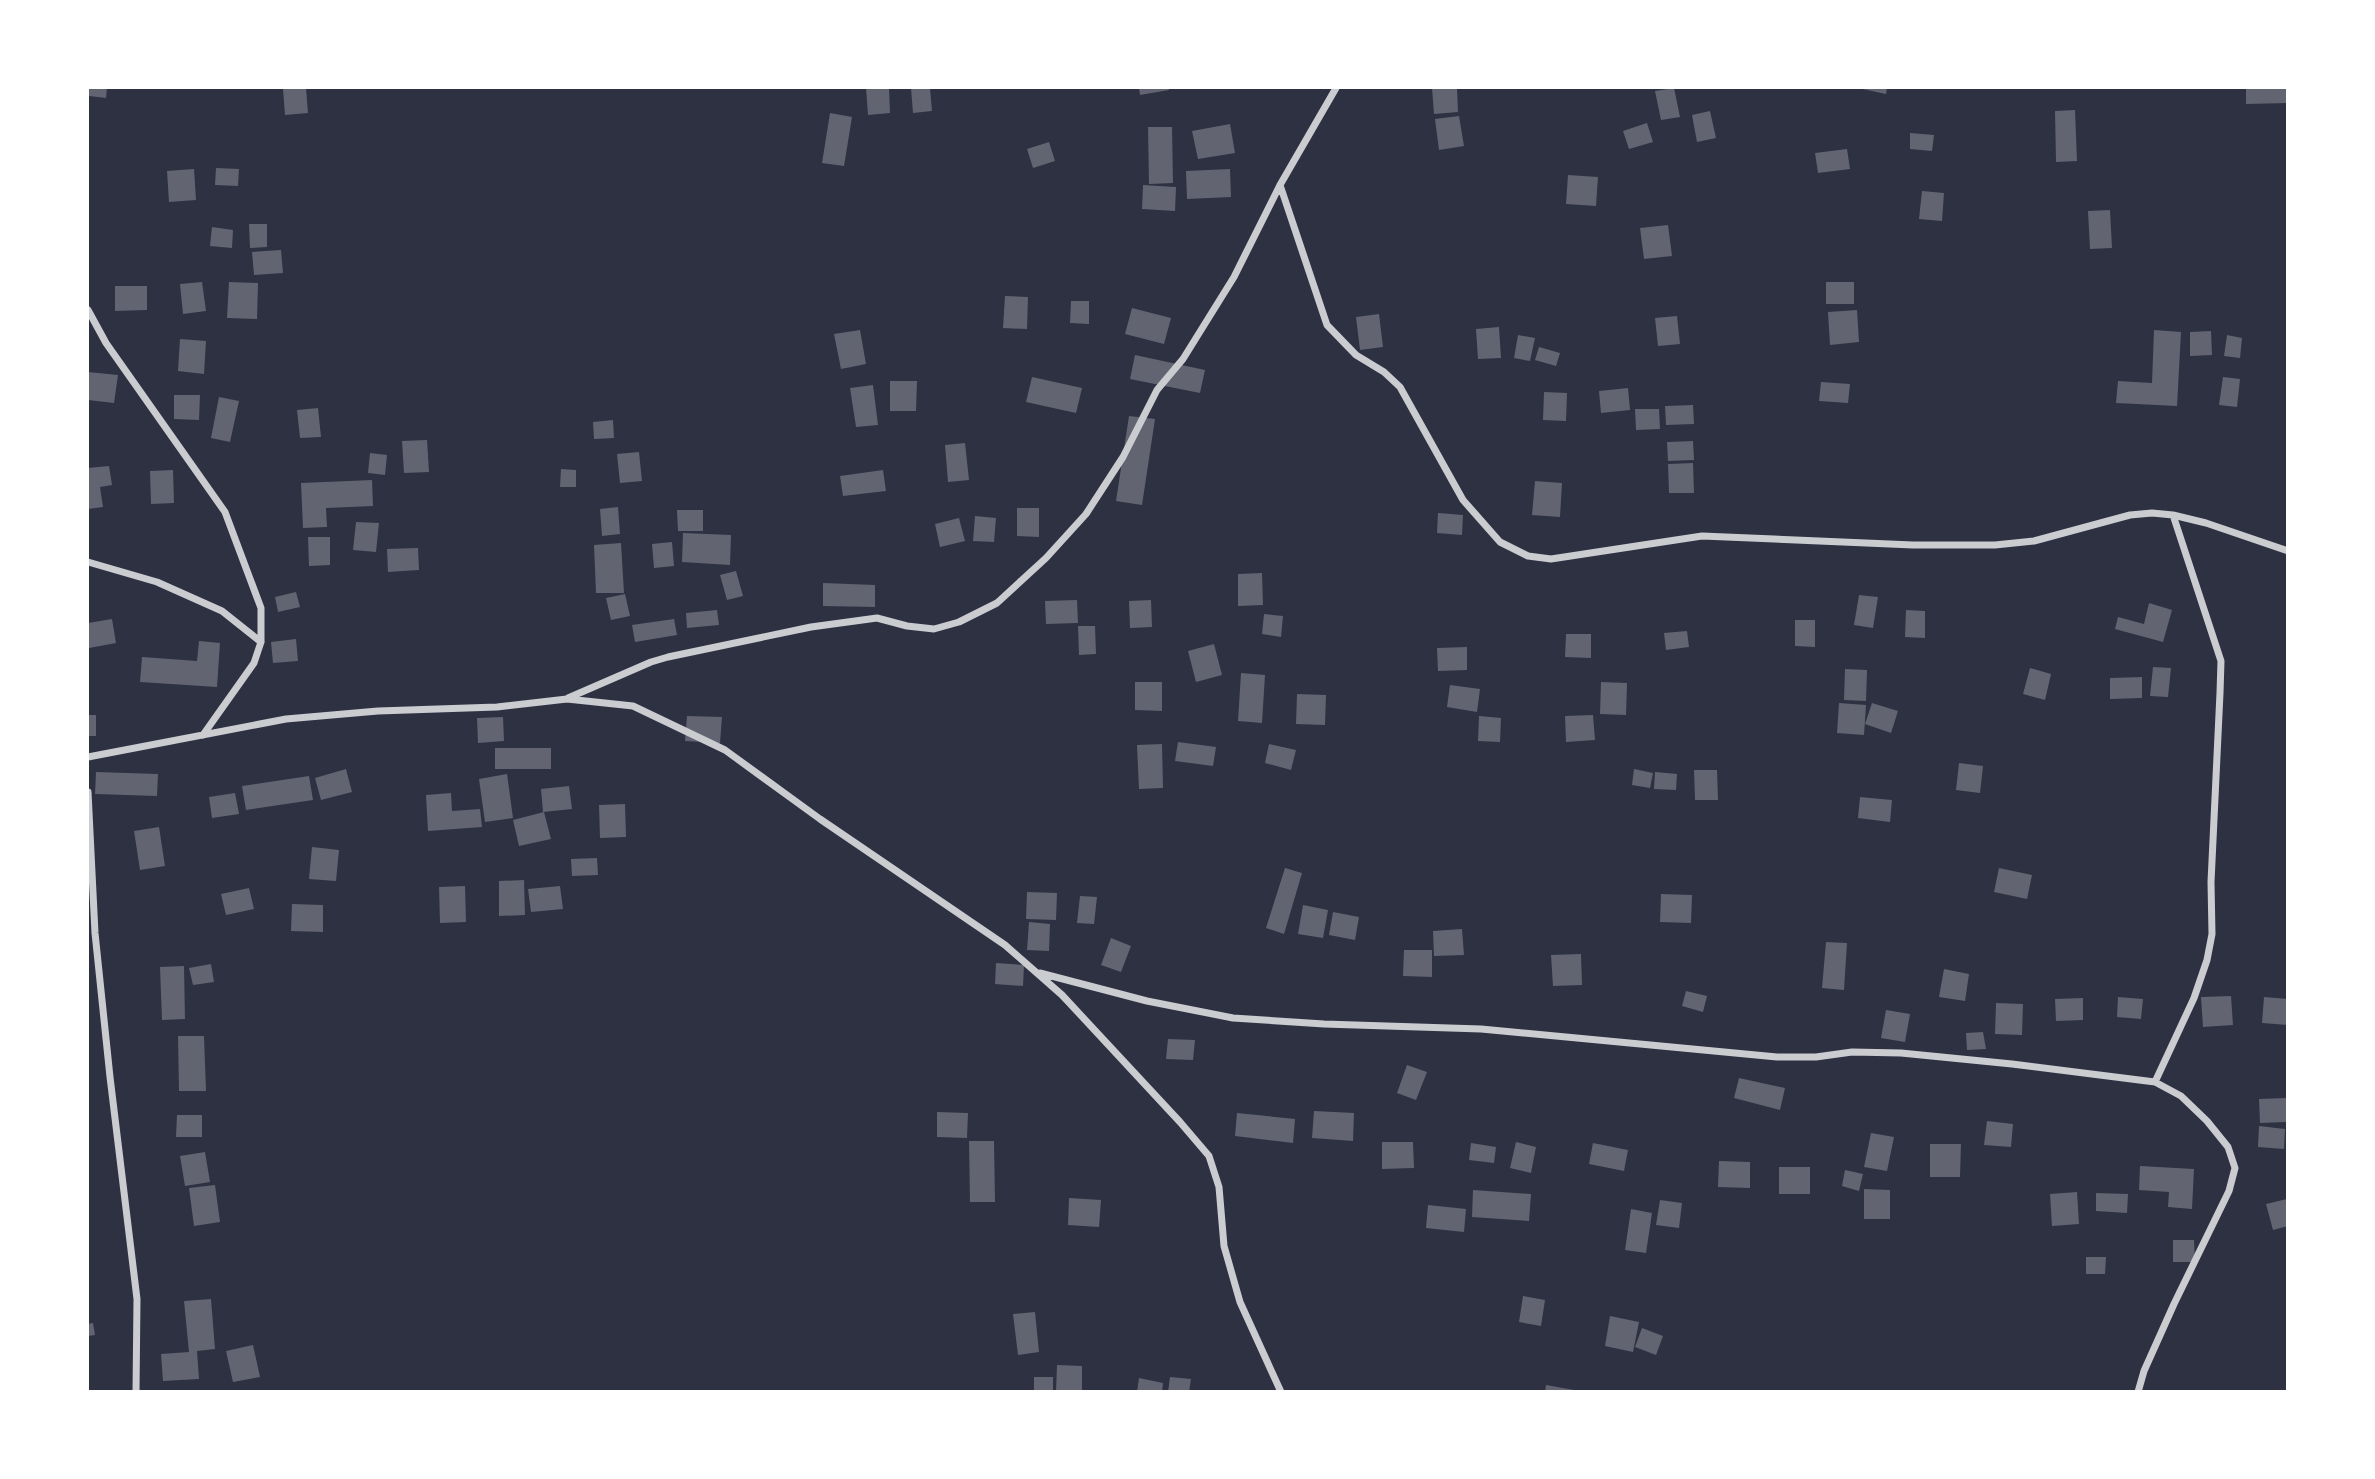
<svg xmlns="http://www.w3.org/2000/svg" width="2375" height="1479" viewBox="0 0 2375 1479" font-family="'Alegreya Sans',sans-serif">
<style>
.building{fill:#626471}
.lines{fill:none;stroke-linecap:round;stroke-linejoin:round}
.minor{stroke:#caccd0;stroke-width:7}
</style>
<rect width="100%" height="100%" fill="#2d3142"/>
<path class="building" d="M89,88h18l-1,10 -17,-2z
M306,88l2,25 -23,2 -2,-26z
M866,88h23l1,25 -22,2z
M911,88h19l2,23 -19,2z
M1139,88h30v2l-29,5z
M1432,88h25l1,24 -24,2z
M1674,88l6,29 -19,3 -6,-29z
M1858,88h29l-1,6z
M2246,88h42v15l-42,1z
M2075,110l2,51 -21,1 -1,-51z
M1710,111l6,27 -19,4 -5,-27z
M830,113l22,4 -8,49 -22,-3z
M1459,116l5,30 -25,4 -4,-31z
M1647,123l6,19 -24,7 -6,-18z
M1230,124l5,29 -37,6 -6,-28z
M1148,127h24l1,56 -24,1z
M1910,133l24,2 -2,16 -22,-2z
M1049,142l6,19 -22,7 -6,-19z
M1847,149l3,20 -32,4 -3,-20z
M216,168l23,1 -1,17 -23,-1z
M194,169l2,31 -27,2 -2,-31z
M1230,169l1,28 -44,2 -1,-28z
M1568,175l30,2 -2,29 -30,-2z
M1143,185l33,2 -1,24 -33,-2z
M1922,191l22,2 -2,28 -23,-2z
M2110,210l2,38 -22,1 -2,-38z
M249,224h18v23l-17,1z
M1668,225l4,31 -28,3 -4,-31z
M212,227l21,3 -1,18 -22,-2z
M281,250l2,23 -29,2 -2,-23z
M202,282l4,29 -23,3 -3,-30z
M229,282l29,1 -1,36 -30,-1z
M1826,282h28v22h-28z
M115,286h32v24l-32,1z
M1005,296l23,1 -1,32 -24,-1z
M1071,301h18v23l-19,-1z
M1132,308l39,10 -7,26 -39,-10z
M1857,310l2,32 -29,3 -2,-33z
M1379,314l4,33 -23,3 -4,-33z
M1677,316l3,28 -22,2 -3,-28z
M1499,327l2,31 -23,1 -2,-30z
M860,330l6,34 -25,5 -7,-35z
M2154,330l27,2 -4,74 -61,-3 2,-22 34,2z
M2211,331l1,24 -22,1v-24z
M1518,335l17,3 -5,23 -16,-3z
M2227,335l15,3 -2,20 -16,-2z
M180,339l26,2 -2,33 -26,-3z
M1539,347l21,6 -4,13 -21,-6z
M1135,355l70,15 -5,23 -70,-14z
M88,372l30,3 -4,28 -26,-3z
M1032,377l50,11 -6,25 -50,-11z
M2223,377l17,2 -3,28 -18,-2z
M890,381h27l-1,30h-26z
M1821,382l29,2 -2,19 -29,-2z
M873,385l5,40 -22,2 -6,-39z
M1628,388l2,22 -29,3 -2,-22z
M1544,392l23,1 -1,28 -23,-1z
M174,395h26l-1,25 -25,-1z
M219,397l20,4 -9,41 -19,-4z
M1693,405l1,19 -28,1 -1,-19z
M318,408l3,29 -21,1 -3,-28z
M1635,409h24l1,20 -24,1z
M1129,416l26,3 -13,86 -26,-4z
M613,420l1,18 -20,1 -1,-17z
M427,440l2,32 -25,1 -2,-32z
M1693,441l1,19 -26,1 -1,-19z
M965,443l4,37 -21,2 -3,-37z
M639,452l3,29 -22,2 -3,-29z
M370,453l17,2 -2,20 -17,-2z
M1693,463l1,30h-25l-1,-29z
M109,466l3,19 -12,2 3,20 -15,2v-41z
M561,469l15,1v17h-16z
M173,470l1,33 -23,1 -1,-33z
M883,470l3,21 -43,5 -3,-20z
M372,480l1,26 -47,2 1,19 -24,1 -2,-45z
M1535,481l27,2 -2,34 -28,-2z
M618,507l2,27 -18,2 -2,-27z
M1017,508h22v29l-22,-1z
M677,510h26v21h-25z
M1438,513l25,2 -1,20 -25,-2z
M975,516l21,2 -2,24 -21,-1z
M959,518l6,23 -25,6 -5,-23z
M356,522l23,1 -3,29 -23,-2z
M683,533l48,2 -1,30 -48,-3z
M308,537h22v28l-21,1z
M672,542l2,24 -20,2 -2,-24z
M621,543l3,50h-28l-2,-48z
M418,548l1,22 -31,2 -1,-23z
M736,571l7,25 -16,4 -7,-25z
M1262,573l1,32 -25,1v-32z
M823,583l52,2v22l-52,-1z
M296,592l4,15 -22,5 -3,-15z
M625,594l5,22 -19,4 -5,-22z
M1859,595l19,2 -5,31 -19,-3z
M1077,600l1,23 -32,1 -1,-23z
M1151,600l1,27 -22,1 -1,-27z
M2149,603l23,7 -9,32 -48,-13 3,-12 26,7z
M717,610l2,15 -32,3 -1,-15z
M1906,610l19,1v27l-20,-1z
M1264,614l19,2 -2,21 -19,-3z
M112,619l4,24 -27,5 -1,-25z
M674,619l3,16 -42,7 -3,-17z
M1795,620h20v27l-20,-1z
M1078,626h17l1,28 -17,1z
M1687,631l2,16 -23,3 -2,-17z
M1566,634h25v24l-26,-1z
M296,639l2,22 -25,2 -2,-21z
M199,641l21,2 -3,44 -77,-5 2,-25 55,4z
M1214,644l8,31 -26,7 -8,-31z
M1467,647v23l-29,1 -1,-23z
M2153,667l18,1 -3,29 -18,-1z
M2030,668l21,6 -6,26 -22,-6z
M1845,669l22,1 -1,31 -22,-1z
M1241,673l24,2 -3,48 -24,-2z
M2142,677v21l-32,1v-21z
M1135,682h27v29l-27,-1z
M1601,682l26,1 -1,32 -26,-1z
M1450,685l30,4 -3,23 -30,-5z
M1297,694l29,1 -1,30 -29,-1z
M1839,703l27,2 -2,30 -27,-2z
M1872,703l26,8 -7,22 -26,-9z
M88,715h8v21h-8z
M1593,715l2,25 -29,2 -1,-26z
M687,716l35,1 -2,26 -35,-2z
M1479,716l22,2 -1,24 -22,-1z
M503,717l1,24 -26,2 -1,-25z
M1178,742l38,5 -3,19 -38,-5z
M1162,744l1,44 -24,1 -2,-44z
M1269,744l27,6 -5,20 -26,-7z
M495,748h56v21h-56z
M1959,763l24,3 -3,27 -24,-3z
M346,769l6,23 -31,8 -6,-22z
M1634,769l19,4 -3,15 -18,-3z
M1694,770h23l1,30h-23z
M96,772l62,2 -1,22 -62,-2z
M1655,772l22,2 -1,16 -22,-1z
M507,774l6,44 -28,4 -6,-43z
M309,776l4,24 -67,10 -4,-24z
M569,786l3,23 -29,3 -2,-23z
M235,793l4,21 -27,4 -3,-21z
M451,793l1,18 28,-2 2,18 -54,4 -2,-36z
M1860,797l32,3 -2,22 -32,-4z
M625,804l1,33 -26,1 -1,-33z
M544,812l7,27 -32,7 -6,-26z
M159,827l6,39 -25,4 -6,-39z
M312,847l27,3 -3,31 -27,-2z
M597,858l1,17 -26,1 -1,-17z
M1285,868l17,5 -18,61 -18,-6z
M1999,868l33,7 -5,24 -33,-7z
M524,880l1,35 -26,1v-35z
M465,886l1,36 -26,1 -1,-36z
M560,886l3,23 -32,3 -3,-23z
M249,888l5,21 -28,6 -5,-21z
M1027,892l30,1 -1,27 -30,-1z
M1661,894l31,1 -1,28 -31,-1z
M1080,896l17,1 -3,27 -17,-1z
M292,904l31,1v27l-32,-1z
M1303,905l25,5 -5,28 -25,-4z
M1333,912l26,5 -4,23 -26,-5z
M1029,922l21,2 -1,27 -22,-1z
M1462,929l2,26 -30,1 -1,-25z
M1111,938l20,8 -10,26 -20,-7z
M1826,942l21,1 -3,47 -22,-2z
M1404,950h28v27l-29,-1z
M1581,954l1,31 -29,1 -2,-31z
M996,963l28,2 -1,21 -28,-2z
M211,964l3,18 -21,3 -4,-17z
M184,966l1,53 -23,1 -2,-53z
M1944,969l25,5 -4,27 -26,-4z
M1686,991l21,5 -4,16 -21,-6z
M2231,996l2,29 -30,2 -2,-30z
M2118,997l25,2 -2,20 -24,-2z
M2264,997l24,2v26l-26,-2z
M2083,998v22l-27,1 -1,-22z
M1996,1003l27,1 -1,31 -27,-1z
M1886,1010l24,4 -5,28 -24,-4z
M1983,1032l3,17 -19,1 -1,-17z
M178,1036h26l2,55h-27z
M1168,1039l27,1 -2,20 -27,-1z
M1407,1065l20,7 -11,28 -19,-7z
M1739,1078l46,10 -5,22 -46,-12z
M2286,1098v24l-26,1 -1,-24z
M1314,1111l40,2 -1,28 -41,-3z
M937,1112l31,1 -1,25 -30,-1z
M1237,1113l58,6 -2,24 -58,-7z
M177,1115h25v22h-26z
M1987,1121l26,3 -2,23 -27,-2z
M2259,1126l26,3 -1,20 -26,-2z
M1871,1133l23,4 -7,34 -23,-4z
M969,1141h25l1,61h-25z
M1382,1142h31l1,26 -32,1z
M1516,1142l20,5 -5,26 -21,-5z
M1471,1143l25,4 -2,16 -25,-3z
M1593,1143l35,7 -4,21 -35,-7z
M1930,1144h31l-1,33h-30z
M205,1152l5,30 -25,4 -5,-30z
M1719,1161l31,1v26l-32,-1z
M2140,1166l54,3 -2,40 -24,-2 1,-15 -30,-2z
M1779,1167h31v27h-31z
M1845,1170l18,4 -4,17 -17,-5z
M215,1185l5,37 -26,4 -5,-38z
M1864,1189l26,1v29h-26z
M1473,1190l58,4 -2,27 -57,-4z
M2077,1192l2,32 -27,2 -2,-32z
M2096,1193l32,1 -1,19 -31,-2z
M1069,1198l32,2 -2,27 -31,-2z
M2287,1199l1,27 -15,4 -7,-26z
M1660,1200l22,3 -3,25 -23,-3z
M1428,1205l38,4 -2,23 -38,-4z
M1631,1209l21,4 -6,40 -21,-3z
M2173,1240h21l1,22h-22z
M2086,1257h20l-1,17h-19z
M1523,1296l22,4 -4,26 -22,-4z
M211,1299l4,50 -18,2 2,28 -36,2 -2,-27 28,-2 -5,-51z
M1035,1312l4,40 -21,3 -5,-41z
M1610,1316l29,6 -6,30 -28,-6z
M93,1323l2,12 -7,1v-12z
M1642,1328l21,8 -7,19 -21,-8z
M253,1345l7,32 -27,5 -7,-31z
M1057,1365l25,1v26h-26z
M1034,1377h19v15h-19z
M1170,1377l21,2 -2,13h-21z
M1139,1378l24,5 -1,9h-25z
M1546,1385l28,5 -1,2h-28z"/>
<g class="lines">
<path class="minor" d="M1280,185l47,140 29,30 28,17 16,15 63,113 37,42 28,14 23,3 151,-23 211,9h82l39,-4 96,-26 22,-2 21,2 33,8 82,28
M88,310l18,33 119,169 36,96v34l-7,21 -51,72
M88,562l69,20 65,29 39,31
M568,698l83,-36 17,-5 143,-30 66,-9 30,8 27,3 25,-7 38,-19 49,-45 40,-44 37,-57 34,-67 26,-31 51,-82 46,-92 56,-97
M88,757l198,-38 92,-8 119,-4 70,-8 66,7 92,44 95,69 185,126 57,50 118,127 29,34 10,31 5,59 16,56 41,90
M88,792l7,141 15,144 27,222 -1,93
M1040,973l107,28 86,17 91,6 157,5 296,28h39l36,-5 49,1 111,11 143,18 26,14 26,25 21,26 7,21 -6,23 -55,113 -30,67 -6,21
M2155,1082l39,-84 13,-38 5,-26 -1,-52 9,-189 1,-32 -48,-146"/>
</g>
<rect width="2375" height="1479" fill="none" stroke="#ffffff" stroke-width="178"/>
</svg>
